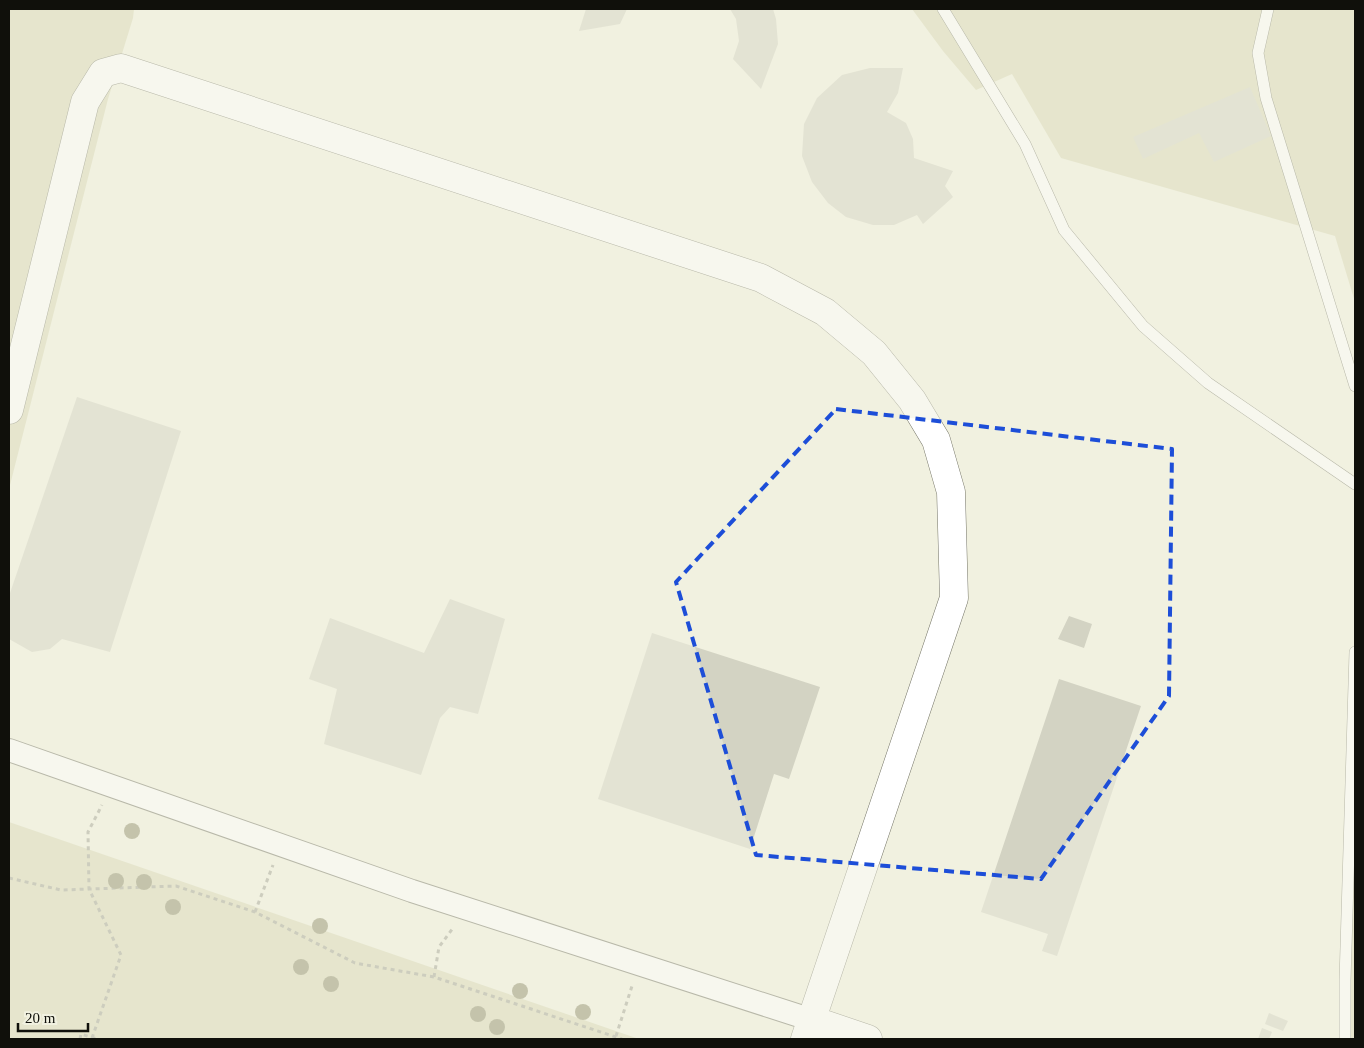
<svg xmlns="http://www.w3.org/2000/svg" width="1364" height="1048" viewBox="0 0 1364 1048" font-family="Georgia,serif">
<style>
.green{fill:#d9d8b6}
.building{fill:#d3d3c3}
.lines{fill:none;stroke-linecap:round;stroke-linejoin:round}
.lane-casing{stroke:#757567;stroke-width:12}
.street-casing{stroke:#757567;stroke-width:24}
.secondary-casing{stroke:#757567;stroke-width:29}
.path{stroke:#a2a295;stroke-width:3;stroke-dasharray:4 4;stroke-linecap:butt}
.lane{stroke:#fff;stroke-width:11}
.street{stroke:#fff;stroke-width:22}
.secondary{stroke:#fff;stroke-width:28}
.tree{fill:#8f8d6c}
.marked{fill:none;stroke:#1d4ed8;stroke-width:4;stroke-dasharray:10 6;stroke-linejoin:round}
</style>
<rect width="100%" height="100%" fill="#f1f1e0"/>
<path class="green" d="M9,9h125l-1,9 -25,81 -99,390z
M912,9h443v293l-20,-66 -274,-78 -49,-84 -36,16 -33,-39z
M1355,704v335h-9z
M9,822l630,217h-630z"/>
<path class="building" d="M586,9h41l-7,15 -41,7z
M730,9h43l3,10 2,25 -17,45 -28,-30 6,-18 -3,-22z
M870,68h33l-5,25 -11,19 19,11 7,16 1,19 39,13 -8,15 8,11 -30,27 -6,-9 -23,10h-21l-27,-8 -18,-14 -16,-21 -10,-26 2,-32 13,-26 25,-23z
M1250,87l21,49 -57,26 -15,-29 -56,26 -10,-22z
M77,397l104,34 -71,221 -48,-13 -12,10 -18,3 -23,-13v-43z
M450,599l55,20 -27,95 -28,-7 -10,11 -19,57 -97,-31 13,-55 -28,-10 21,-61 94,35z
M1069,616l23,8 -8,24 -26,-9z
M652,633l168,54 -31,92 -15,-5 -24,75 -152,-50z
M1059,679l82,27 -84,250 -15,-5 6,-17 -67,-22z
M1269,1013l19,8 -5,10 -18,-7z
M1262,1028l10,4 -3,7h-11z"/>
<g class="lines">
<g class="lane-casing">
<path id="lane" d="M943,9l82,135 39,86 79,96 65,57 147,101
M1268,9l-10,44 8,45 89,288
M1345,1039v-59l10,-328"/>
</g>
<g class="street-casing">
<path id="street" d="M9,750l403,141 400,129"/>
</g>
<g class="secondary-casing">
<path id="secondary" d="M9,410l76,-308 18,-29 18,-5 640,210 64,34 49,41 38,47 24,40 15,52 3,106 -149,441
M812,1020l56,19"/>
</g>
<path class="path" d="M9,878l52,12 115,-4 79,26 100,51 79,14 188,62
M255,912l18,-47
M434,977l5,-30 14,-19
M616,1036l16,-50
M92,1038l29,-83 -32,-66 -1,-57 14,-27
M80,1039l1,-5 16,5"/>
<use href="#lane" class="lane"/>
<use href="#street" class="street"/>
<use href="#secondary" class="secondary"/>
</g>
<g class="tree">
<circle cx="132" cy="831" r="8"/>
<circle cx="116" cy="881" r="8"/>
<circle cx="144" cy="882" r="8"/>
<circle cx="173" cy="907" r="8"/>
<circle cx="320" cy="926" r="8"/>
<circle cx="301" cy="967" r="8"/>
<circle cx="331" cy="984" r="8"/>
<circle cx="520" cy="991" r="8"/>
<circle cx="583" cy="1012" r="8"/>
<circle cx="478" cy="1014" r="8"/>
<circle cx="497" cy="1027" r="8"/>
</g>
<path d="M0 0H1364V1048H0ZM836,409l336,40 -3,247 -128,183 -285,-24 -80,-273z" fill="#f1f1e0" fill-opacity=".55" fill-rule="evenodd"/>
<path class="marked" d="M836,409l336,40 -3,247 -128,183 -285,-24 -80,-273z"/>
<rect width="1364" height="1048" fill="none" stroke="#10100b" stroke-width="20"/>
<path d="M18 1023v8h70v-8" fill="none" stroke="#10100b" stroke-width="2.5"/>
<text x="25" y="1023" font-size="15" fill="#10100b" stroke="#f1f1e0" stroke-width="4" paint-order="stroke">20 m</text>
</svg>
